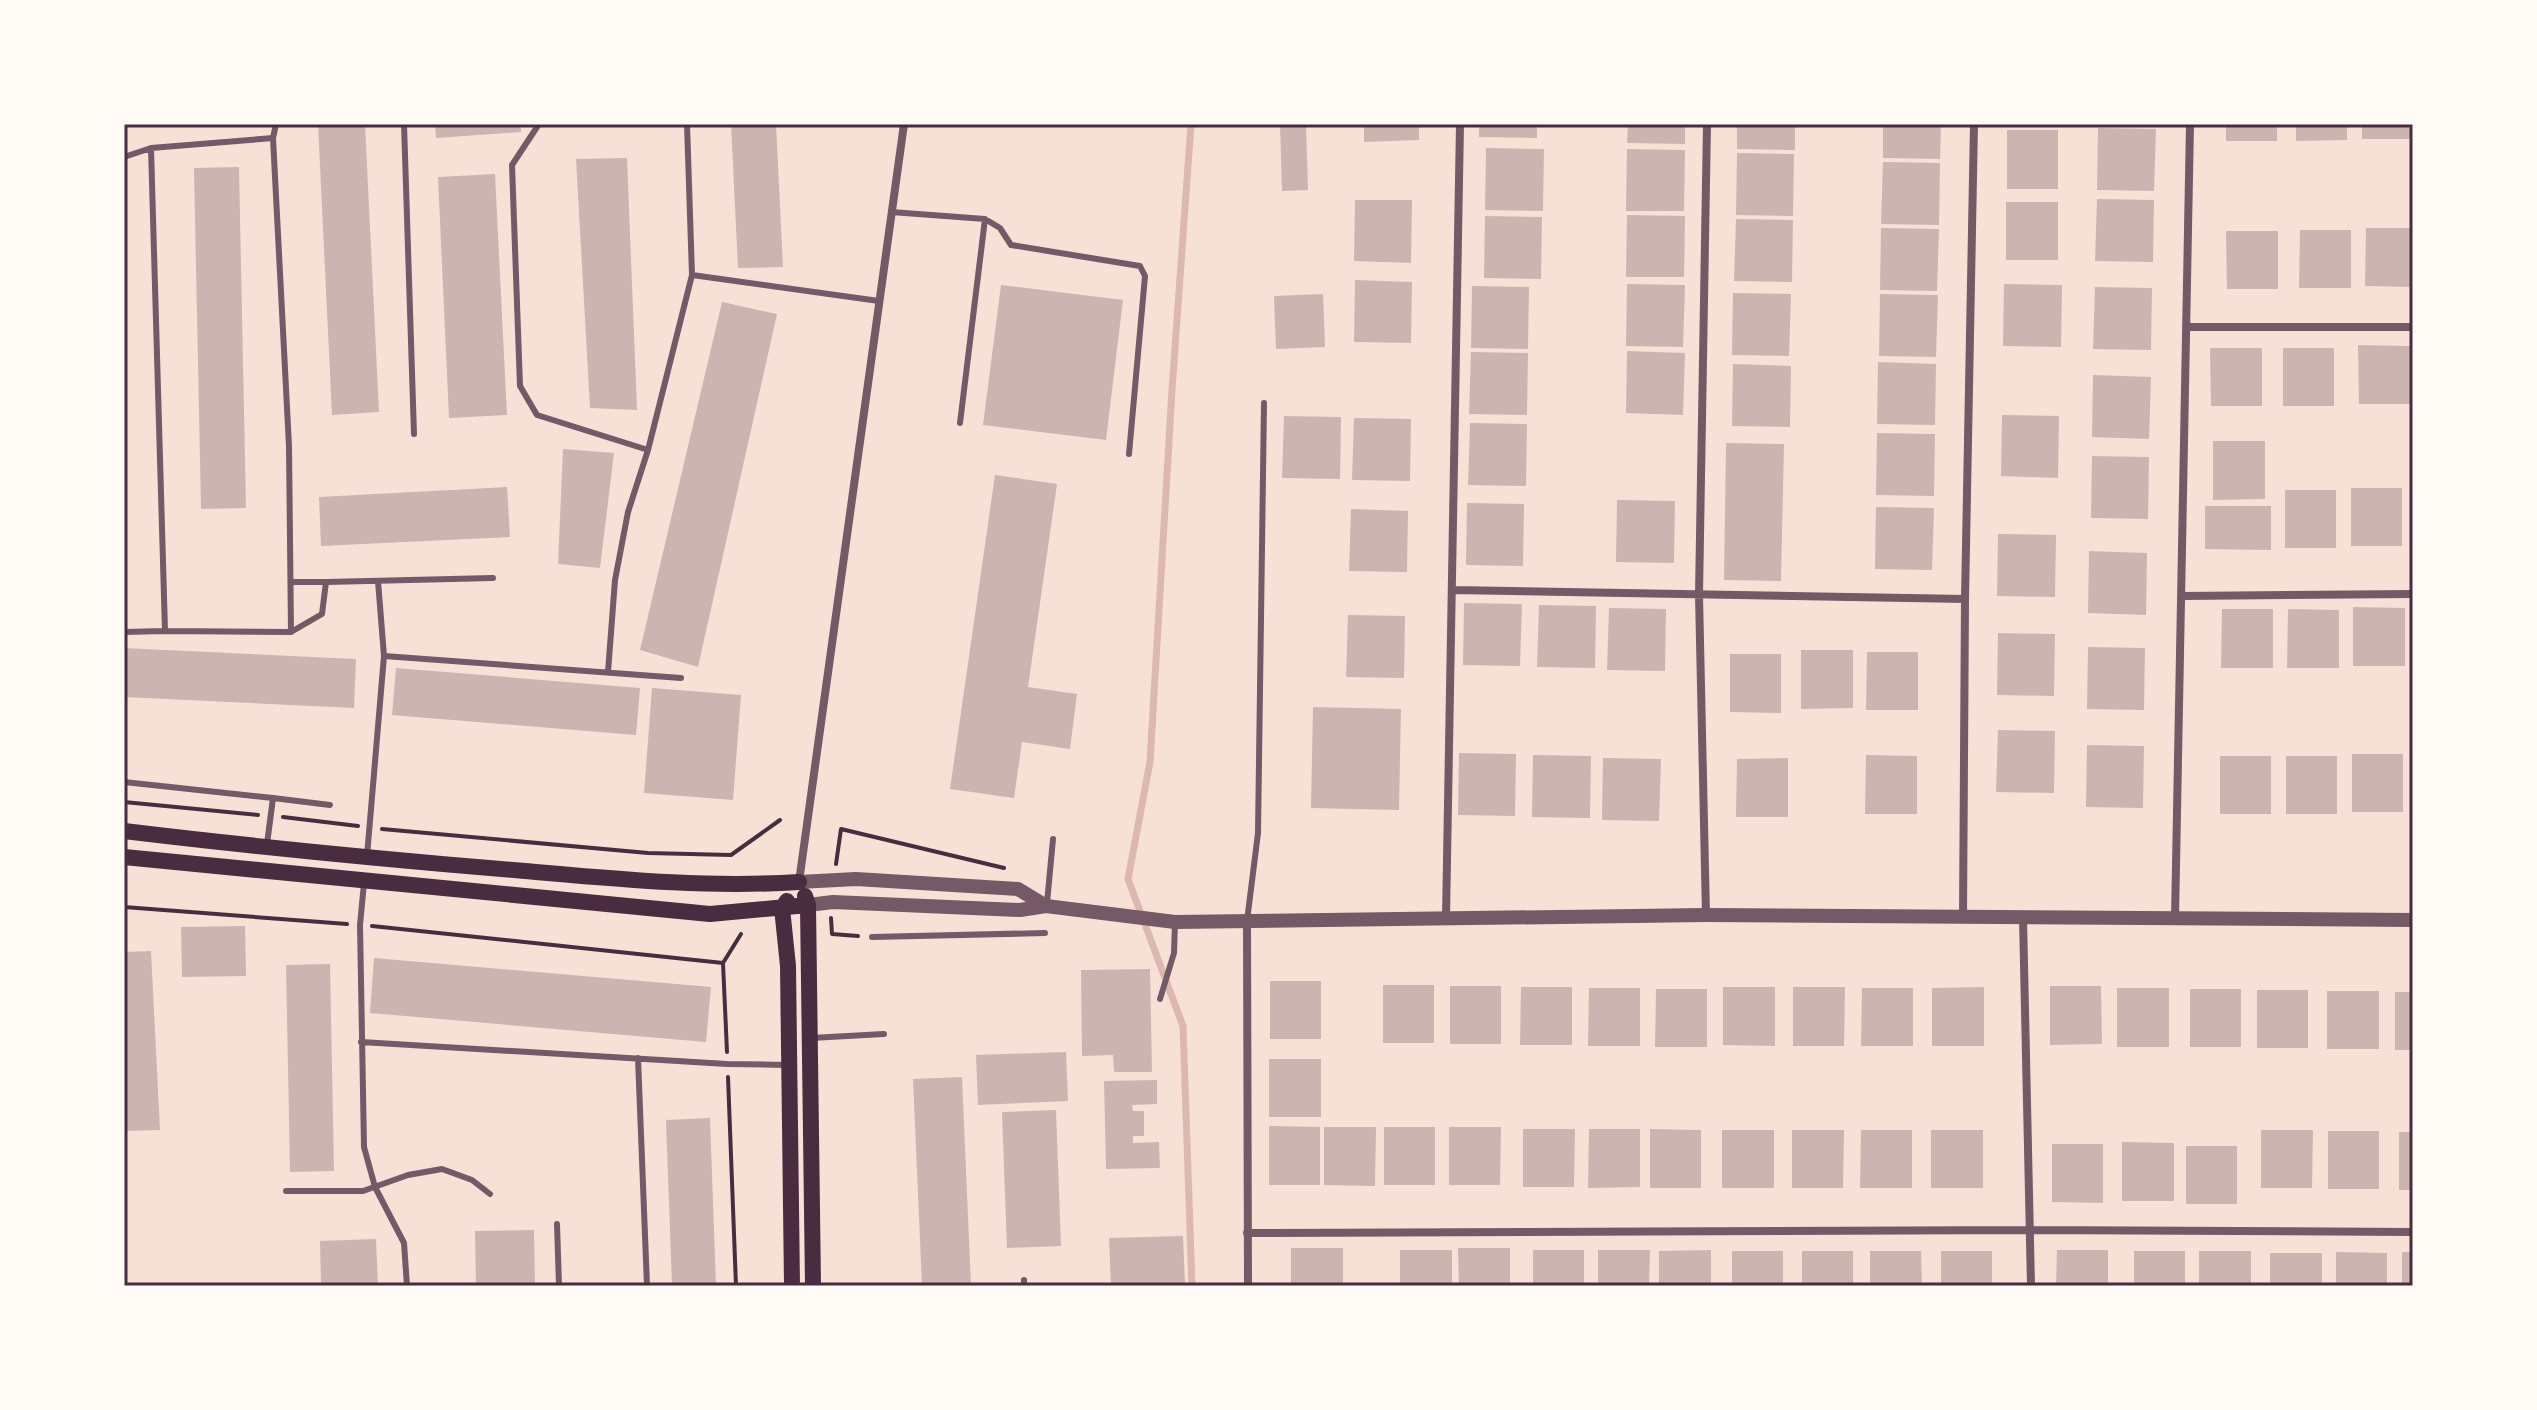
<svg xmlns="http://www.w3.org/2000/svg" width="2537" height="1410" viewBox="0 0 2537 1410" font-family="'Alegreya Sans',sans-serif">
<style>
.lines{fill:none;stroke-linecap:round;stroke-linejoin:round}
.stream{stroke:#dcb8b0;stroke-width:7}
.building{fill:#ccb4b1}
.path{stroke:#4a2c40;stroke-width:4}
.service{stroke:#755966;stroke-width:6}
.minor{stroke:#755966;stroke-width:8}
.tertiary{stroke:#755966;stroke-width:14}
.secondary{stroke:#4a2c40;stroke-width:16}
.neatline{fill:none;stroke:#4a2c40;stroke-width:3}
</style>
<rect width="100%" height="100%" fill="#f7e1d7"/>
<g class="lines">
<path class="stream" d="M1191,124l-19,266 -22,372 -22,117 55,147 9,260"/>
</g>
<path class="building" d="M318,124h47l14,288 -47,3z
M435,124h86v8l-85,6z
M731,124h45l7,143 -45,1z
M1280,124h26l2,66 -26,1z
M1364,124h55v16l-55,2z
M1479,124h58v14l-58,-1z
M1628,124h57v20l-58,-1z
M1737,124h58v26l-58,-1z
M1883,124h58l-1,35 -57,-1z
M2226,124h51v17h-51z
M2296,124h51v16l-51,1z
M2362,124h51v15h-51z
M2098,128l58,1 -2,62 -57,-1z
M2007,130h51v59h-51z
M1486,148l58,1 -1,62 -58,-1z
M1627,149l58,1 -1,61h-58z
M1737,153l57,1 -1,62 -57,-1z
M627,158l10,252 -47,-2 -14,-249z
M1883,162l57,1 -1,62 -58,-1z
M239,167l7,341 -45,1 -7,-341z
M495,174l12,241 -58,3 -11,-241z
M2097,199l57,1 -1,62 -58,-1z
M1355,200h57l-1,63 -57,-2z
M2006,202h52v58h-52z
M1627,215l58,1 -1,61h-58z
M1485,216l57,1 -1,62 -57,-1z
M1736,219l57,1 -1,62 -58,-1z
M1881,228l58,1 -2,62 -57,-1z
M2366,228h47v59l-48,-1z
M2300,230h51v58h-52z
M2226,231h52v58h-51z
M1355,280l57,2 -1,61 -57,-1z
M1627,284l58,1 -2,62 -57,-1z
M2004,284l58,1 -1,62 -58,-1z
M1001,285l122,15 -17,140 -123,-15z
M1472,286l57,1 -1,62 -57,-1z
M2095,287l57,1 -1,62 -58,-1z
M1733,293l58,1 -2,62 -57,-1z
M1323,294l2,53 -49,2 -2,-53z
M1880,294l58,1 -2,62 -57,-1z
M722,302l55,12 -79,353 -58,-17z
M2358,345l52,1v58h-51z
M2210,348h52v58h-51z
M2283,348h51v58h-51z
M1627,351l58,2 -2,62 -57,-2z
M1471,352l57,1 -1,62 -58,-1z
M1878,362l58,2 -1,61 -58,-1z
M1733,364l58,2 -1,61 -58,-1z
M2093,375l58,2 -2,62 -57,-2z
M2002,415l57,1 -1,62 -57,-2z
M1284,416l57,1 -1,62 -58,-1z
M1354,418l57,1 -1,62 -58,-1z
M1470,423l57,1 -1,62 -58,-1z
M1877,433l58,1 -1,62 -58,-1z
M2213,441h52v58l-52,1z
M1726,443l58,1 -3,137 -57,-1z
M563,449l51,4 -14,115 -42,-4z
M2092,456l57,1 -1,62 -57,-1z
M995,475l62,9 -29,203 49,7 -7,55 -48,-7 -8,56 -64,-9z
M507,487l3,50 -189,9 -2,-49z
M2351,488h51v58h-51z
M2285,490h51v58h-51z
M1617,500l58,1 -1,62 -58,-1z
M1467,503l57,1 -1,62 -57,-1z
M2205,506h66v44l-66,-1z
M1876,507l58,1 -2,62 -57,-1z
M1351,509l57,2 -1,61 -58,-1z
M1998,534l58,1 -1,62 -58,-1z
M2089,551l58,2 -1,62 -58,-2z
M1464,603l58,1 -2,62 -57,-1z
M1539,605l57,1 -1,62 -58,-1z
M2353,607l52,1v58h-52z
M1609,608l57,1 -1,62 -58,-1z
M2222,609h51v59h-52z
M2288,609l51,1v58h-52z
M1348,615l57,1 -1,62 -58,-1z
M1998,633l57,1 -1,62 -57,-1z
M2088,647l57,1 -1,62 -57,-1z
M124,648l232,11 -2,49 -230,-11z
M1801,650h52v58l-52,1z
M1867,652h51v58h-52z
M1730,654h51v59l-51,-1z
M396,668l244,20 -4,47 -244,-20z
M652,688l89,7 -8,105 -89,-7z
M1313,707l88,2 -2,101 -88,-2z
M1998,730l57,1 -1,62 -58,-1z
M2087,745l57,1 -1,62 -57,-1z
M1459,753l57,1 -1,62 -57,-1z
M2352,754h51v58h-51z
M1533,755l58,1 -1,62 -58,-1z
M1866,755l51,1v58h-52z
M2220,756h51v58h-51z
M2286,756h51v58h-51z
M1603,758l58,1 -2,62 -57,-1z
M1788,758v59h-52l1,-58z
M245,926l1,50 -64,1 -1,-50z
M151,951l9,179 -36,1v-179z
M374,958l337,29 -5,55 -336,-29z
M330,964l4,207 -44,1 -4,-207z
M1150,969l2,103h-38l-1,-17 -31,1 -1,-86z
M1270,981h51v58h-51z
M1383,985h51v58h-51z
M1450,986h51v58h-51z
M2050,986h51l1,58 -52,1z
M1521,987h51v58h-52z
M1723,987h52v59l-52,-1z
M1793,987h52l-1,59h-51z
M1984,987v59h-52v-58z
M1589,988h51v58h-52z
M1862,988h51v58h-52z
M2117,988h52v59h-52z
M1656,989h51v58h-52z
M2190,989h51v58h-51z
M2257,990h51v58h-51z
M2327,991h52v58h-52z
M2395,992h18v58h-18z
M1066,1052l2,49 -90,4 -2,-50z
M1269,1059h52v58h-52z
M962,1077l9,209h-49l-9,-207z
M1157,1080v24l-25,1 1,6h11v25h-11v7l26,-1 1,26 -54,1 -2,-88z
M1056,1110l5,136 -54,2 -5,-136z
M710,1118l6,168h-44l-6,-166z
M1269,1126l51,1v58h-51z
M1324,1127h52l-1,59 -51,-1z
M1384,1127h51v58h-51z
M1449,1127h52l-1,58h-51z
M1523,1129h52l-1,58h-51z
M1589,1129h51v58l-52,1z
M1650,1129l51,1v58h-51z
M1722,1130h52v58h-52z
M1792,1130h52l-1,58h-51z
M1861,1130h51v58h-52z
M1931,1130h52v58h-52z
M2261,1130h52l-1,58h-51z
M2328,1131h51v58h-51z
M2399,1132h14v58h-14z
M2122,1142l52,1v58h-52z
M2052,1144h51v59l-51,-1z
M2186,1146h51v58h-51z
M534,1230l1,56h-59l-1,-55z
M1183,1236l2,50h-74l-2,-48z
M376,1239l2,47h-57l-1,-45z
M1291,1248h52v38h-52z
M1458,1248h52v38h-51z
M1400,1250h52v36h-52z
M1533,1250h51v36h-51z
M1598,1250h52l-1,36h-51z
M1711,1250v36h-52v-35z
M2057,1250h51v36h-52z
M1732,1251h51v35h-51z
M1802,1251h51v35h-51z
M1870,1251h51l1,35h-52z
M1941,1251h51v35h-51z
M2134,1251h51v35h-51z
M2199,1251h52v35h-52z
M2336,1252l51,1v33h-51z
M2402,1252h11v34h-11z
M2270,1253h52v33h-52z"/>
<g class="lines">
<path class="path" d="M124,802l134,13
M283,817l75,9
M382,829l266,24 83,2 49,-35
M836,864l5,-35 163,39
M124,907l223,17
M831,918l1,16 26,2
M372,926l351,37
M727,1052l-4,-89 18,-29
M728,1077l8,209"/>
<path class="service" d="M276,124l-3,14 16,308 2,186
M404,124l10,310
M539,124l-27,41 8,221 17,29 111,35 44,-175 -5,-151
M151,148l14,483 126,1 31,-18 4,-32 167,-4
M124,157l27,-9 122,-10
M891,212l94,7 15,9 11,17 129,21 5,10 -16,178
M692,275l187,26
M960,423l25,-204
M291,582h35
M124,632l41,-1
M384,656l297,22
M608,672l7,-92 13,-68 20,-62
M124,782l149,16
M267,844l6,-46 57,7
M367,856l17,-200 -6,-75
M364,883l-4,42 4,222 11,40 29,56 3,43
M1047,903l6,-64
M1247,921l11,-88 6,-430
M872,937l173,-4
M1160,999l14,-46 1,-31
M811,1038l73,-4
M361,1042l366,22 61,1
M638,1058l9,228
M286,1191h77l45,-16 34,-6 30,11 18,14
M557,1224l2,62
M1024,1286v-6"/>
<path class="minor" d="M2186,327h227
M1452,590l513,9
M2183,596l230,-2
M799,882l105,-758
M1706,915l-7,-320 8,-471
M1446,917l14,-793
M1963,918l2,-319 9,-475
M2023,918l8,368
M2175,918l15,-794
M1247,921l1,365
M1247,1233l782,-3 384,2"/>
<path class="tertiary" d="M799,882l57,-3 162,10 28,17
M808,905l25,-3 187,8 26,-4 129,16 531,-7 707,5"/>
<path class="secondary" d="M124,831c133,16 267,29 401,40 92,8 182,17 274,11
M124,857l586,57 98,-9
M805,896l3,9 5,381
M787,901l-5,7 6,58 4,320"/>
</g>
<rect width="2537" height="1410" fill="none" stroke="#fffaf5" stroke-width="252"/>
<rect x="126" y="126" width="2285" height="1158" class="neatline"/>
</svg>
